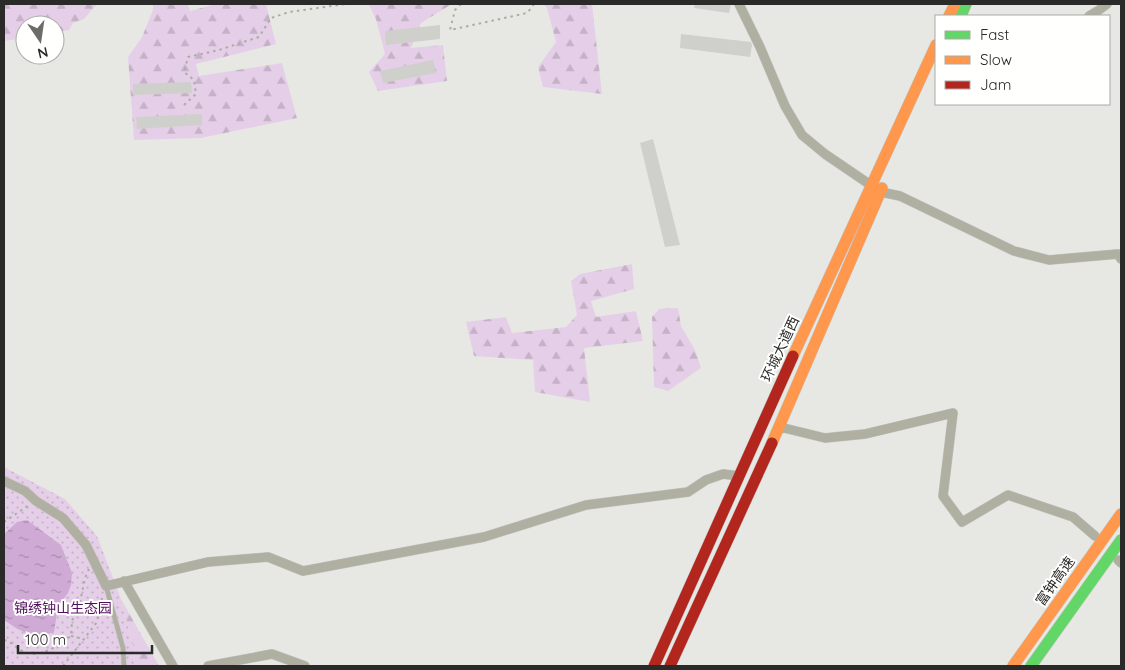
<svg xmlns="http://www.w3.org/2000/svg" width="1125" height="670" viewBox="0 0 1125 670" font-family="Quicksand,'Noto Sans SC',sans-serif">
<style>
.green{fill:url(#green-dots)}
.forest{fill:url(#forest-firs)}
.water{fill:url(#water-ripples)}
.building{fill:#cfd0cc}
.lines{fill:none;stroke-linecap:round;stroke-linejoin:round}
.lane-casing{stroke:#c4c5c2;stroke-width:5.5}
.street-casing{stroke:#c4c5c2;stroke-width:10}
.fast-casing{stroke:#c4c5c2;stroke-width:12}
.slow-casing{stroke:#c4c5c2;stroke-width:12}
.jam-casing{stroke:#c4c5c2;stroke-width:12}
.path{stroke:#acaca3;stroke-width:2;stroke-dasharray:2.5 4;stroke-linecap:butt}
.lane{stroke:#b0b0a2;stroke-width:4.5}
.street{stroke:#b0b0a2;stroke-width:9}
.fast{stroke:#63d668;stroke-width:11}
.slow{stroke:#ff974d;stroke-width:11}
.jam{stroke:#b3261e;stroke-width:11}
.labels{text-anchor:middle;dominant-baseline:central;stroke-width:4;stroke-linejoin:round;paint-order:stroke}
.street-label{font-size:14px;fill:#2a2a28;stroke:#fffffe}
.park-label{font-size:14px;fill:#530f5f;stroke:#fffffe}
</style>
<defs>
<pattern id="green-dots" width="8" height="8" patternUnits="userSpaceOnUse" patternTransform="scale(1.25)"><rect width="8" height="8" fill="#e5cfe8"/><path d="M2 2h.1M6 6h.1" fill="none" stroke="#c5b2c7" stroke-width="1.8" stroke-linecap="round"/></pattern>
<pattern id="forest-firs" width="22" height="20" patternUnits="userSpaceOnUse" patternTransform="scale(1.25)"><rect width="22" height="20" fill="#e5cfe8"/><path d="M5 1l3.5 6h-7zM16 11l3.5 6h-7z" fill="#c5b2c7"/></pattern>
<pattern id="water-ripples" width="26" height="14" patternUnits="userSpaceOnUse" patternTransform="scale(1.25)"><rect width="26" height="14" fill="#cfaad5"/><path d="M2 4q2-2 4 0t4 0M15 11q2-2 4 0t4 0" fill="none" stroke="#a88bad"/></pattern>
</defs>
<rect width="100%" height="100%" fill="#e7e8e3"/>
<path class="green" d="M4,467l61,32 32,37 24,63 13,50 1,17h-131z"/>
<path class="forest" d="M4,4h93l-13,15 -11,4 -4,7 -14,2v-7h-30v13l-21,3z
M153,4h35l2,7 26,-7h50l10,40 -80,20 3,12 83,-13 15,55 -96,20 -67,2 -6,-83 14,-20 11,-27z
M369,4h83l-31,19 -10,25 32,-3 4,36 -69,10 -9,-19 16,-18 -9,-35 -7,-14z
M543,4h49l10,90 -59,-7 -5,-20 18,-25 -9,-34z
M632,264l2,25 -43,12 5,16 40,-6 7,30 -59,7 6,54 -55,-10 -2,-32 -59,-4 -8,-34 40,-5 6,16 54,-6 11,-12 -6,-34 9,-7z
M678,308l3,18 14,24 6,18 -33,23 -14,-4 -2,-70 7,-8z
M121,599l38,67h-24l-1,-17z"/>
<path class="water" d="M27,520l34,25 11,28 -1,12 -3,8 -10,13 -4,26 -19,6 -19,-10 -12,-8v-86l13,-12z"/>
<path class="building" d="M695,4h36l-2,9 -35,-5z
M440,25v14l-54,6 -1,-14z
M681,34l70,8 1,3 -2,12 -70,-9z
M433,60l3,13 -53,10 -3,-12z
M191,82l1,11 -59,2v-11z
M202,114v11l-65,4 -1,-12z
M653,139l27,106 -15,2 -25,-104z"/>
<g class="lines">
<g class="lane-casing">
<path id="lane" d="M106,586l17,62 1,18"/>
</g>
<g class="street-casing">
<path id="street" d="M739,4l21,43 25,59 17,29 23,19 47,32
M1089,16l10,-6 8,-6
M881,192l19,4 114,55 35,9 69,-6 3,5
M778,429l6,-1 41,10 40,-4 88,-21 -10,83 19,26 46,-27 65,22 22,19
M4,481l21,10 11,10 27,17 23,27 20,41 102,-24 60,-5 35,14 181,-34 102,-32 102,-13 18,-12 17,-6 16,2
M1118,560l3,3
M124,581l49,85
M208,666l64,-12 33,12"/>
</g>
<g class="fast-casing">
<path id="fast" d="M961,16l5,-12
M1031,666l90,-126"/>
</g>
<g class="slow-casing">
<path id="slow" d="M949,16l6,-12
M793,356l143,-311
M772,443l110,-255
M1013,666l108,-152"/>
</g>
<g class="jam-casing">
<path id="jam" d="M654,666l139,-310
M670,666l102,-223"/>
</g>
<path class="path" d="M461,4l-6,6 -5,20 77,-17 5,-6 2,-3
M184,105l12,-11 -2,-14 -10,-8 4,-15 31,-7 40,-13 12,-19 18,-6 57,-8
M4,522l25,-17
M71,636l13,3
M4,640c7,1 11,7 16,10 19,11 36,-4 51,-14l1,-15 8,-19 5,-24 4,-9
M63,666l34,-44 5,-24"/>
<use href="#lane" class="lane"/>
<use href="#street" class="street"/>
<use href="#fast" class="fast"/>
<use href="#slow" class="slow"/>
<use href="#jam" class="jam"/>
</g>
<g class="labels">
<g class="street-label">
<text transform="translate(780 349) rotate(-65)">环城大道西</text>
<text transform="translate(1055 581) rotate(-55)">富钟高速</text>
</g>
<g class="park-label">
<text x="63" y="608">锦绣钟山生态园</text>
</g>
</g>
<rect width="1125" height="670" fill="none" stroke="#2a2a28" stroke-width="10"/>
<rect x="935" y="15" width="175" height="90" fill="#fffffe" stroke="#aaaaa8"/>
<rect x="945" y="31" width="25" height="8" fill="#63d668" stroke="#aaaaa8"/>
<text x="980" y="40" font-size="15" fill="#2a2a28">Fast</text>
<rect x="945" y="56" width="25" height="8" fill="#ff974d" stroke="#aaaaa8"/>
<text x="980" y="65" font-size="15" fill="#2a2a28">Slow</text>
<rect x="945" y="81" width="25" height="8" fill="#b3261e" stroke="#aaaaa8"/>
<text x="980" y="90" font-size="15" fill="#2a2a28">Jam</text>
<g transform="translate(40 40) rotate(167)"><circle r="24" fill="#fffffe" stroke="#aaaaa8"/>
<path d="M0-4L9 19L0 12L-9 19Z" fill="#6c6c69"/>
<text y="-8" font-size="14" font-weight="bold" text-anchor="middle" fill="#2a2a28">N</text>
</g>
<path d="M18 645v8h134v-8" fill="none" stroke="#2a2a28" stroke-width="2.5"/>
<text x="25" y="645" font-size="15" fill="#2a2a28" stroke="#fffffe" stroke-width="4" paint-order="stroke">100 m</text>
</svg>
